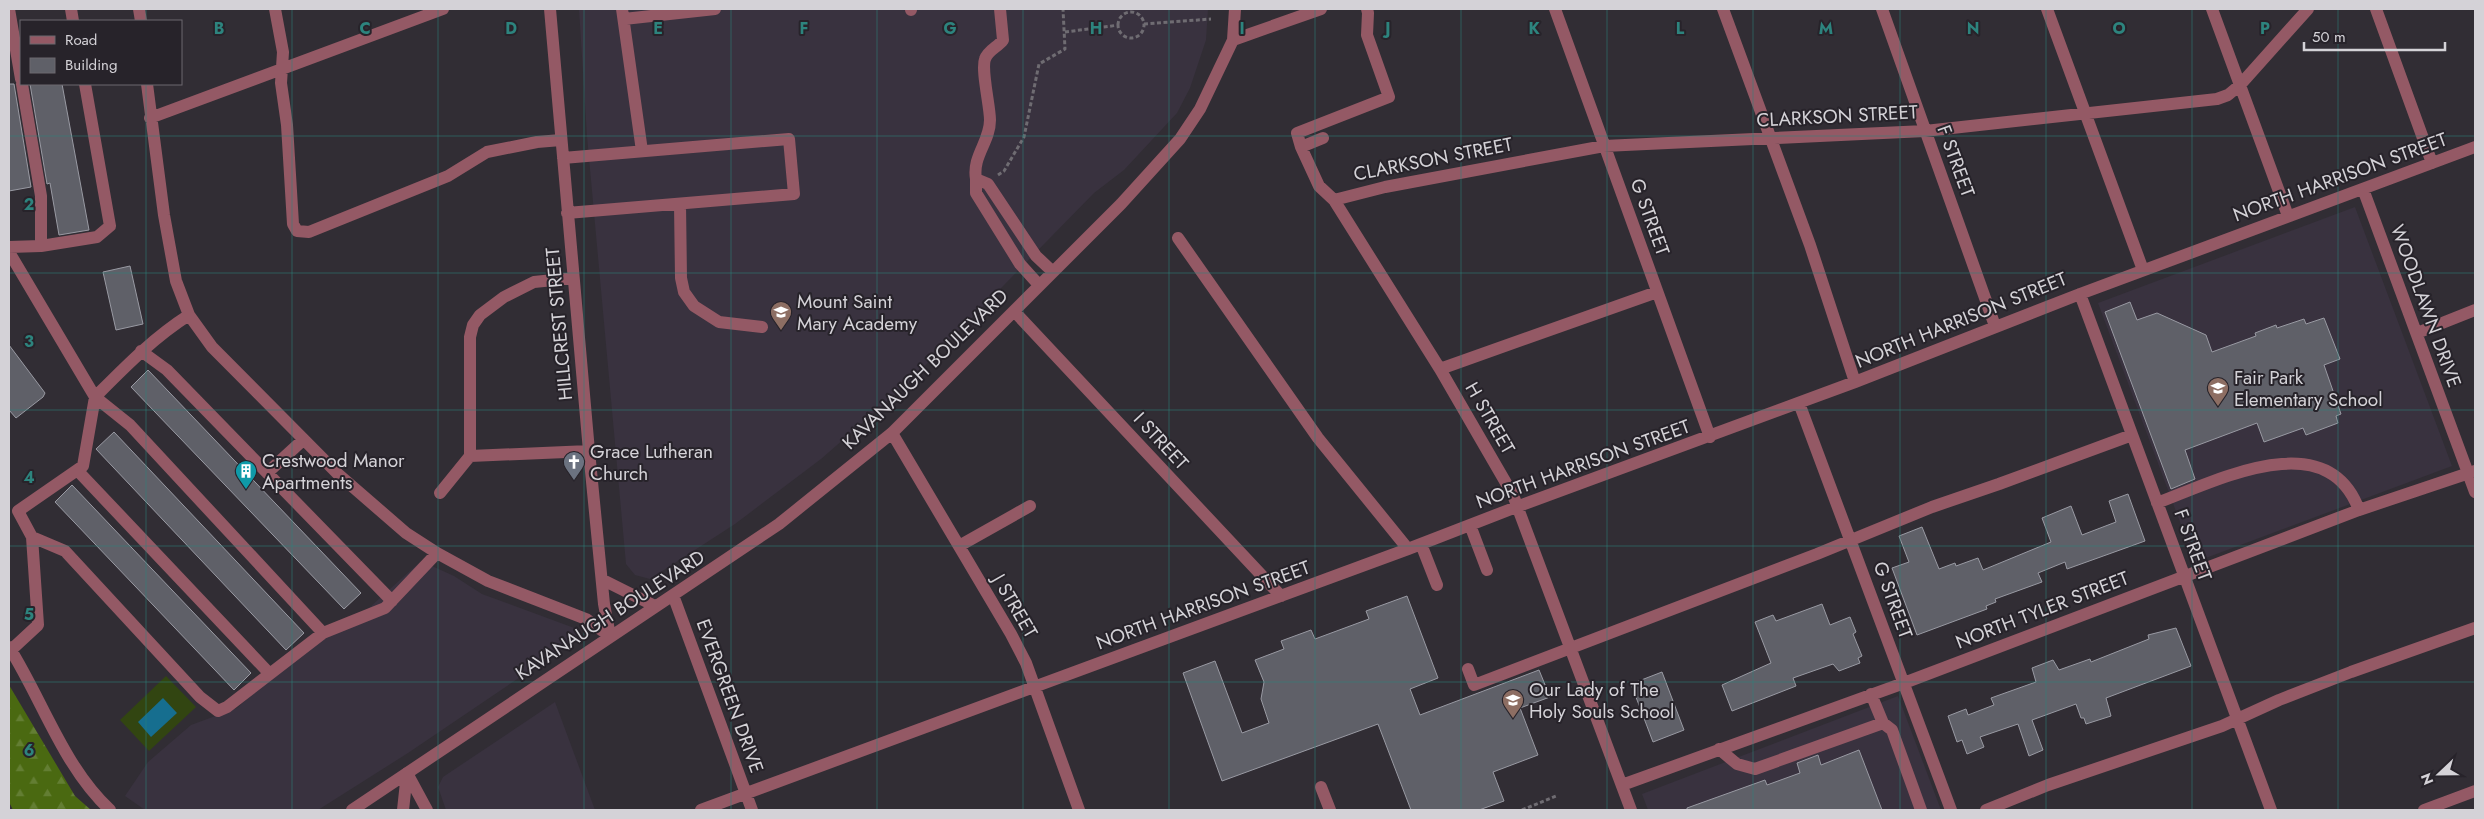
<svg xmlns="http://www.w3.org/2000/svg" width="2484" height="819" viewBox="0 0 2484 819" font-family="Jost,sans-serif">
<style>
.built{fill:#39323f}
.forest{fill:url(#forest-firs)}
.garden{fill:#324511}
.water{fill:#166e8f}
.building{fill:#5f6068;stroke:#999aa3}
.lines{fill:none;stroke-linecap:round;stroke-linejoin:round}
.path{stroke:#6f6c72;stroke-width:3;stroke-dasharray:4 2.5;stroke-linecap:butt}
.minor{stroke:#945965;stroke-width:12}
.grid{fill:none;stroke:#2d847e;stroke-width:1;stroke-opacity:0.55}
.labels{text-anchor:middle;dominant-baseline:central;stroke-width:4;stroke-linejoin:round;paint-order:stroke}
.street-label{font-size:19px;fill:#d4d2d7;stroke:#27232a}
.poi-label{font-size:19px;fill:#d4d2d7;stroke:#27232a;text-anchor:start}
.grid-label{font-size:16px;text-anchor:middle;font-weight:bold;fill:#2d847e;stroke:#27232a;stroke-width:4;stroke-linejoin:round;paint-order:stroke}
</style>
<defs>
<pattern id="forest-firs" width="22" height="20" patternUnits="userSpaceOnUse" patternTransform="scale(1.25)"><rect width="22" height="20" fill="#4a6911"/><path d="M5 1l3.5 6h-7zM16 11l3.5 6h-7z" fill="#637e33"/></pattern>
</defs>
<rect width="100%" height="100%" fill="#312d34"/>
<path class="built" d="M579,9h629l-2,31 -16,48 -13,25 -53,57 -30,23 -186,190 -87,76 -86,65 -85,55 -15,-4 -9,-11 -39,-428z
M2355,207l97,259 -257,96 -97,-259z
M421,561l33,15 28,18 95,35 4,7 -173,117 -90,57h-173l-20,-14 23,-34 43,-37 46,-17 55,-50 67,-41z
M1898,696l43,114h-293l-6,-16z
M555,702l40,108h-149l-8,-23 5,-10z"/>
<path class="forest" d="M9,685l66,111 16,14h-78l-4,-8z"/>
<path class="garden" d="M166,676l30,31 -47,44 -29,-31z"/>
<path class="water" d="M163,698l14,15 -26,24 -13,-15z"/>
<path class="building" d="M9,84h5l17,103 -22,4z
M30,84h32l27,146 -30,5 -9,-52 -3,1z
M130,266l13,58 -27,6 -13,-58z
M2130,302l7,18 20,-7 49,22 6,17 44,-16 -1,-3 21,-8 1,3 27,-9 2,5 18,-6 16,41 -16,6 17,49 -5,2 2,7 -32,12 -3,-7 -39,14 -7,-19 -72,27 10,29 -24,10 -66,-177z
M9,345l36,48 -2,4 -27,21 -7,-8z
M148,370l213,223 -17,16 -213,-222z
M114,432l190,201 -18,17 -190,-201z
M72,485l179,188 -17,17 -179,-188z
M2128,494l17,47 -78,28 -2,-7 -27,11 4,9 -47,17 1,3 -10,4 1,3 -70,26 -25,-67 17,-6 -10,-26 23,-9 17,42 16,-6 1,3 22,-8 5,12 68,-28 -9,-24 29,-12 11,29 34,-13 -7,-21z
M1407,596l31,82 -28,11 10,26 119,-45 11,27 -30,11 18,47 -45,17 11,29 -25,9h-68l-33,-86 -156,57 -39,-108 32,-12 27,72 27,-10 -8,-24 3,-17 -9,-22 29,-11 -3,-8 30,-11 4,9 54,-20 -3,-8z
M1822,604l8,21 20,-8 6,15 -3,2 9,22 -4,2 2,5 -21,8 -6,-7 -40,14 3,8 -64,25 -10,-26 49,-22 -16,-41 18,-7 3,6z
M2176,628l15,38 -85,32 5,18 -25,8 -2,-6h-3l-5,-14 -44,16 11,30 -14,6 -11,-32 -38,13 4,10 -17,7 -5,-14 -5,2 -9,-26 18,-7 2,6 26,-10 -3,-7 45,-16 -4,-14 21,-8 6,10 31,-11 1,3 58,-23 -1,-4z
M1662,672l22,58 -31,12 -22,-58z
M1859,750l23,60h-195v-2l78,-28 2,5 33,-12 -3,-10 21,-8 3,10z"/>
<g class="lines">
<path class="path" d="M1118 25a13 13 0 1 1 26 0a13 13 0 1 1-26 0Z
M1144,24l67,-5
M1065,32l54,-7
M998,175l6,-4 20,-34 15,-73 26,-15 -2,-40
M1522,810l34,-14"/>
<path class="minor" d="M9,9l12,70
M71,9l2,12
M139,9l2,12
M275,9l8,43 -2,31 6,42 6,99 4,7 12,1 139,-56 39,-24 50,-10 24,-2
M550,9l39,442 15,153 6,32
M622,9l20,142
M911,9v1
M1555,9l155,428
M1723,9l87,236 45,137
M1882,9l113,317
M2047,9l96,261
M2212,9l76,207
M2376,9l56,154
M624,19l91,-10
M1233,40l88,-31
M22,84l19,112v50
M147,84l17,131 12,66 13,34 23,32 126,127 68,59 31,20 51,28 98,38 24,17
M150,118l293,-109
M1323,138l-22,9 18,39 15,14 106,169 73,126 118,315
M1301,147l-4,-14 92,-36 -22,-62 1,-22 -1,-4
M563,158l226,-19 5,55 -227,19
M976,179c-4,-23 14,-37 14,-59 0,-14 -9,-50 -5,-61 3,-9 13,-12 18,-19l-3,-31
M2363,189l112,303
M1334,200l51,-13 219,-41 321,-15 292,-32 11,-4 12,-10 68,-76
M680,204l1,74 3,14 10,14 25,16 43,5
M1178,238l140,200 90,111
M9,247l32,-1 56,-9 13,-11 -25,-142
M9,252l86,145 -12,69 -65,45 14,26 6,88 -27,25
M1039,285l-19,-21 -44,-71v-14l12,5 48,72 17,16
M2080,294l191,516
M1014,311l267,285
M189,315c-36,23 -64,52 -94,82l35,28 193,208
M2417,333l58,-23
M141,351l26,19 225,231
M1440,369l217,-77
M1799,403l152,407
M892,433l119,201 15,29 53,147
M470,456l119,-5
M77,470l192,203
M267,473l36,-33
M440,493l30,-37v-119l3,-12 7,-10 24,-18 30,-15 39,-4
M2157,503c59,-22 170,-80 202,7
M1470,525l17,45
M32,537l33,14 135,146 18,14 9,-4 96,-74 62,-25 52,-55
M1421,544l16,41
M959,546l71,-40
M603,580l52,26
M673,595l79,215
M9,647c34,54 54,119 101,163
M1468,669l6,16 343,-131 115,-47 67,-23 133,-49
M1871,694l12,29 9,7 29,80
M1719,749l18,15 18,5 128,-46
M407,773l20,37
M1622,785l282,-102 455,-173 116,-39
M1321,787l9,23
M352,810l427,-286 113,-91 229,-229 59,-65 20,-30 33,-69 2,-31
M403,810l4,-37
M701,810l707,-261 111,-43 336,-124 225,-88 395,-147
M1986,810l62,-25 174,-59 57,-26 72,-28 124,-44
M2424,810l51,-19"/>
</g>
<path class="grid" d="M146,9v12M292,9v801M438,9v801M584,9v801M731,9v801M877,9v801M1023,9v801M1169,9v801M1315,9v801M1461,9v801M1607,9v801M1753,9v801M1900,9v801M2046,9v801M2192,9v801M2338,9v801M146,84v726M9,136h2466M9,273h2466M9,410h2466M9,546h2466M9,682h2466"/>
<defs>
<g id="school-pin" transform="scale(1.125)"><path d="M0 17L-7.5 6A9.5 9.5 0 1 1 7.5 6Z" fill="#8d6e63" stroke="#27232a"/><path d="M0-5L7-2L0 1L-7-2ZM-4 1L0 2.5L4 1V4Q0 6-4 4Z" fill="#fff"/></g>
<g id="church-pin" transform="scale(1.125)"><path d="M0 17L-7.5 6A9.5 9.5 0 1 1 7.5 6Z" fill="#6b7280" stroke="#27232a"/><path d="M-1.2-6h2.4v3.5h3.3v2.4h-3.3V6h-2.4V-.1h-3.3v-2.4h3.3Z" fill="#fff"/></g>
<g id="building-pin" transform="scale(1.125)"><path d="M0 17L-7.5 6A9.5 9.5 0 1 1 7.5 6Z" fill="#0f9aa8" stroke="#27232a"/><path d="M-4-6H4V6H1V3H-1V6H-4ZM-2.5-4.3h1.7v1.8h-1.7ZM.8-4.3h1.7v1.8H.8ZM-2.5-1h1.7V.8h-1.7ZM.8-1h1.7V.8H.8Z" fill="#fff"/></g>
</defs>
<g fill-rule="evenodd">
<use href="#school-pin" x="781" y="312"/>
<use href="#school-pin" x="2218" y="388"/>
<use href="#church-pin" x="574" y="462"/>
<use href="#building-pin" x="246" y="471"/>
<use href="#school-pin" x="1513" y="700"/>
</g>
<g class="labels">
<g class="street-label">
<text transform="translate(1837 116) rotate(-3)">CLARKSON STREET</text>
<text transform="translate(1433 159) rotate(-11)">CLARKSON STREET</text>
<text transform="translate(1956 161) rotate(70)">F STREET</text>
<text transform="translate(2340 177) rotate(-20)">NORTH HARRISON STREET</text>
<text transform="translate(1650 217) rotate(70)">G STREET</text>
<text transform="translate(2426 306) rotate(70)">WOODLAWN DRIVE</text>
<text transform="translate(1961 320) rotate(-22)">NORTH HARRISON STREET</text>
<text transform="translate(559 324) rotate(-95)">HILLCREST STREET</text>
<text transform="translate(925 369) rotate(-44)">KAVANAUGH BOULEVARD</text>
<text transform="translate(1490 418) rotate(60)">H STREET</text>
<text transform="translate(1161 441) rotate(47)">I STREET</text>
<text transform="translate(1583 464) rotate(-20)">NORTH HARRISON STREET</text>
<text transform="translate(2193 545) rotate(70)">F STREET</text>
<text transform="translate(1893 600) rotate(70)">G STREET</text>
<text transform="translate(1203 605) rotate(-20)">NORTH HARRISON STREET</text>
<text transform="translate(1015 606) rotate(60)">J STREET</text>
<text transform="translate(2042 610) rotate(-21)">NORTH TYLER STREET</text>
<text transform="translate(610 615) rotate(-33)">KAVANAUGH BOULEVARD</text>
<text transform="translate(730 696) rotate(70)">EVERGREEN DRIVE</text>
</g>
<g class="poi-label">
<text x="797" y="301">Mount Saint<tspan x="797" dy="22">Mary Academy</tspan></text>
<text x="2234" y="377">Fair Park<tspan x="2234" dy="22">Elementary School</tspan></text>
<text x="590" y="451">Grace Lutheran<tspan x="590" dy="22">Church</tspan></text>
<text x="262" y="460">Crestwood Manor<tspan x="262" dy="22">Apartments</tspan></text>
<text x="1529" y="689">Our Lady of The<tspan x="1529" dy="22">Holy Souls School</tspan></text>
</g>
</g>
<g class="grid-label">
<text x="219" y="34">B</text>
<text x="365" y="34">C</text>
<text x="511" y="34">D</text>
<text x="658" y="34">E</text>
<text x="804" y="34">F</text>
<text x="950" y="34">G</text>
<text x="1096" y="34">H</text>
<text x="1242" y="34">I</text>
<text x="1388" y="34">J</text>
<text x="1534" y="34">K</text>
<text x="1680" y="34">L</text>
<text x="1826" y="34">M</text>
<text x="1973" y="34">N</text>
<text x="2119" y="34">O</text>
<text x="2265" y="34">P</text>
<text x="29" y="210">2</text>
<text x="29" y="347">3</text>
<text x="29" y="483">4</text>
<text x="29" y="620">5</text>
<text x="29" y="756">6</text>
</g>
<rect width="2484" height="819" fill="none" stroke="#d4d2d7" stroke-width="20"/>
<rect x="20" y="20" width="162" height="65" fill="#27232a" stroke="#6c696f"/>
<rect x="30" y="36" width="25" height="8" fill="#945965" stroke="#6c696f"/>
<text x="65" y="45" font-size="15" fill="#d4d2d7">Road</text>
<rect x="30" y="58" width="25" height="15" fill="#5f6068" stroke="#6c696f"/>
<text x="65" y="70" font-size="15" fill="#d4d2d7">Building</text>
<g transform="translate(2439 774) rotate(248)" stroke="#27232a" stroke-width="4" paint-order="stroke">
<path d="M0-4L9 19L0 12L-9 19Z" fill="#d4d2d7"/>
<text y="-8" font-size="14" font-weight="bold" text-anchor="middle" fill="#d4d2d7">N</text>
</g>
<path d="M2304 42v8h141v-8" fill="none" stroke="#d4d2d7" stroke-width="2.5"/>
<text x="2312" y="42" font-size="15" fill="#d4d2d7" stroke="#27232a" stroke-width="4" paint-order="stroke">50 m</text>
</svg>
